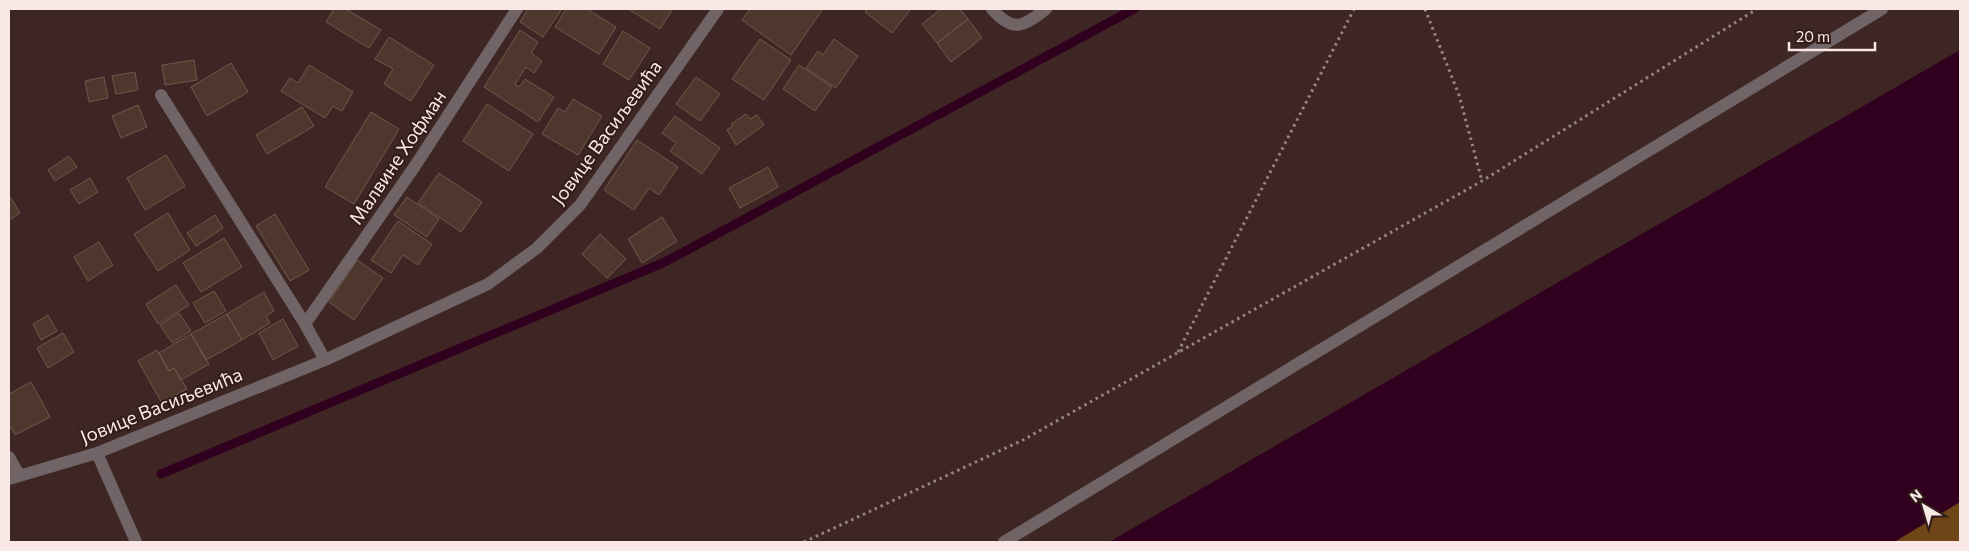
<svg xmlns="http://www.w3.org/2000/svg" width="1969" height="551" viewBox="0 0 1969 551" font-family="Commissioner,sans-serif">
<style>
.green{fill:#6e4516}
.water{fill:#32001f}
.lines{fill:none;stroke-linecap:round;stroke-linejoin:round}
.stream{stroke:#32001f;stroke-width:9}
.building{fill:#4e382d;stroke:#70584d}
.path{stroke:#998482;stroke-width:3;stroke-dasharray:2.5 4;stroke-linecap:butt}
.minor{stroke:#706466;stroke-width:12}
.labels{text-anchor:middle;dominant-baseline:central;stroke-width:4;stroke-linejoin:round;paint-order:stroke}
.street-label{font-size:19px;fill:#f9e8e6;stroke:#331d1a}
</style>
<rect width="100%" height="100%" fill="#3e2624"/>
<path class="green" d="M1960,502v40h-66z"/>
<path class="water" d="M1960,50v452l-66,40h-785z"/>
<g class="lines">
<path class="stream" d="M161,474l504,-212 469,-253"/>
</g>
<path class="building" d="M334,9h12l35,21 -12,18 -43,-26z
M528,9h34l-19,28 -23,-15z
M566,9h21l29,18 -17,27 -44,-27z
M628,9h45l-13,20z
M750,9h73l-32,46 -49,-35z
M868,9h43l-19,24 -27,-21z
M941,9h19l8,10 -31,24 -15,-19z
M968,19l14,19 -31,24 -14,-19z
M520,30l18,12 -7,11 11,8 -8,12 -8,-6 -11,17 4,3 6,-8 29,18 -16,25 -54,-35z
M623,31l27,17 -21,32 -26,-16z
M389,37l45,28 -23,36 -27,-17 9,-15 -18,-10z
M760,39l31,21 -27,40 -32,-21z
M834,39l24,17 -22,32 -30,-20 12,-17 5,4z
M194,60l3,20 -32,5 -3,-20z
M231,63l17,29 -41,24 -16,-29z
M309,65l44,27 -11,19 -9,-5 -8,12 -44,-27 9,-13 8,5z
M799,65l33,22 -17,24 -32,-22z
M135,72l3,18 -22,4 -4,-18z
M104,77l4,21 -19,4 -4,-21z
M696,77l24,17 -20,27 -24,-17z
M573,99l29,17 -24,39 -36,-21 16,-26 7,4z
M487,104l46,30 -24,37 -46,-30z
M138,105l9,22 -26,11 -9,-22z
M302,107l12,19 -47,28 -11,-19z
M371,112l28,17 -45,75 -29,-17z
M746,114l4,5 7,-4 7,10 -28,20 -9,-15 6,-4 -2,-2z
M675,116l45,32 -18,26 -32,-23 6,-8 -14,-10z
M637,140l41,27 -19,28 -10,-7 -15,22 -30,-20z
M166,155l19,31 -40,24 -18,-32z
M69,156l8,11 -22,14 -7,-11z
M768,167l10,20 -38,21 -11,-20z
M439,173l43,29 -21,30 -43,-29z
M90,178l8,14 -19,12 -9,-14z
M9,195l11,18 -11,7z
M407,197l32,22 -12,18 -33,-22z
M168,213l22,37 -32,21 -24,-37z
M275,214l34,56 -19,11 -34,-55z
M215,215l8,13 -27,18 -9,-13z
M662,217l15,24 -35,22 -14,-24z
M398,221l34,23 -14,21 -15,-10 -12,18 -20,-13z
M600,234l26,25 -19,19 -25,-24z
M224,238l18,29 -41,25 -18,-29z
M99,242l14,23 -25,16 -14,-24z
M357,260l26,18 -29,42 -25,-18z
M176,285l13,20 -31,19 -12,-20z
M214,291l12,20 -21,12 -12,-20z
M264,292l10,19 -8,5 4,7 -28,17 -15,-26z
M179,313l12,18 -19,12 -12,-18z
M227,314l15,26 -36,20 -15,-26z
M48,315l9,16 -16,9 -8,-16z
M283,319l15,27 -25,14 -14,-27z
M63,333l11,19 -26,16 -11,-20z
M191,334l18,30 -28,16 -7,-12 -5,3 -10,-18z
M157,350l12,21 5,-3 13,21 -25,14 -24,-42z
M31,382l19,35 -35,18 -6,-11v-30z"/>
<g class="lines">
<path class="path" d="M1425,9l34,86 23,86
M1178,352l176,-343
M804,542l219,-102 459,-259 275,-172"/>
<path class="minor" d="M992,9c21,24 31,18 54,0
M161,95l144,229 20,36
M305,324l110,-158 102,-157
M97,453l39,89
M9,457l10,18
M9,479l88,-26 228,-93 163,-76 49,-36 43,-43 138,-196
M1004,542l878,-533"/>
</g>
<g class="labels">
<g class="street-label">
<text transform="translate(606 132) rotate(-54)">Јовице Васиљевића</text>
<text transform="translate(397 157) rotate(-56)">Малвине Хофман</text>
<text transform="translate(161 405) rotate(-22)">Јовице Васиљевића</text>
</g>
</g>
<rect width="1969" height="551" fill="none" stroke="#f9e8e6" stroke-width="20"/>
<g transform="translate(1924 506) rotate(322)" stroke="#331d1a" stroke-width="4" paint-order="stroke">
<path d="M0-4L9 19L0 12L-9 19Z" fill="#f9e8e6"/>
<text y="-8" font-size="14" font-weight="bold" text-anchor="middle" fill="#f9e8e6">N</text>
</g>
<path d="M1789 42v8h86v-8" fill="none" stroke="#f9e8e6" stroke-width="2.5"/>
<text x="1796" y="42" font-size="15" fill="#f9e8e6" stroke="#331d1a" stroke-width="4" paint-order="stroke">20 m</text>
</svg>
